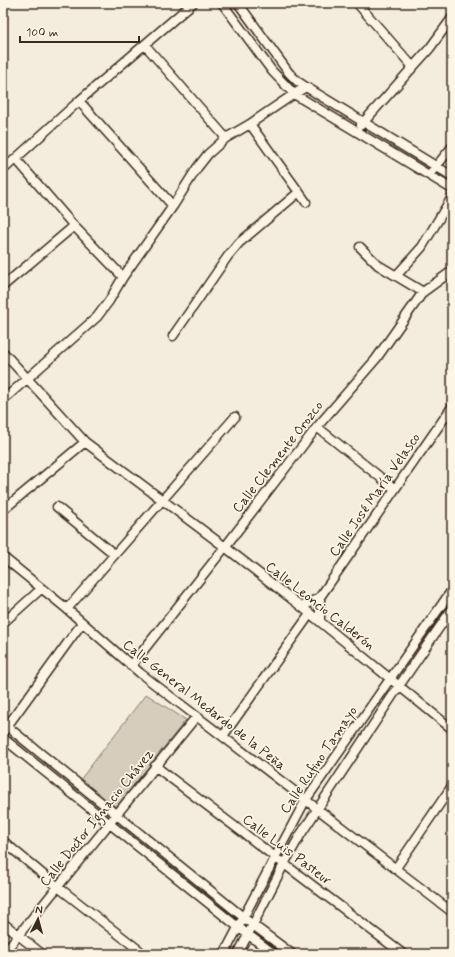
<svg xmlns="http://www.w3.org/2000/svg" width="455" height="957" viewBox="0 0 455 957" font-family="Mynerve,sans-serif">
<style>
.green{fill:#d6cdbd;stroke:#887c6e}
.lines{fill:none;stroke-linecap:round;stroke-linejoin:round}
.minor-casing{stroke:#3b2a1e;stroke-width:11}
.minor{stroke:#fcf5e5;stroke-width:8}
.labels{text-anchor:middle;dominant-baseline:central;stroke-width:3.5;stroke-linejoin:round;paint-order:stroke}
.street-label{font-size:14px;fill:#3b2a1e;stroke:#fcf5e5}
</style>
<rect width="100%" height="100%" fill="#f4eddd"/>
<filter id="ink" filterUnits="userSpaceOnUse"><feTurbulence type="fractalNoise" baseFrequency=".025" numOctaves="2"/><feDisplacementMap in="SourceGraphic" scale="8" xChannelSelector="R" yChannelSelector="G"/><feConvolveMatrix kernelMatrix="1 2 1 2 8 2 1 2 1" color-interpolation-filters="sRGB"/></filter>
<g filter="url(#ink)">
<path class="green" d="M146,694l40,26 -70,87 -36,-27z"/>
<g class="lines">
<g class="minor-casing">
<path id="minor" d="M222,3l50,68 22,23 158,95
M238,3l51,70 8,8 9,6 146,89
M357,3l56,64
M145,45l81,93
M79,101l94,105
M250,124l56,78
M361,125l69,-77 22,-30
M16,159l58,67 49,51
M3,170l76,-69 114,-98
M429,175l23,-28
M360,247l18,18 45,27
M396,276l26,-29 30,-50
M3,286l71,-60
M173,336l55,-80 11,-13 60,-51
M3,352l82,90 140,105 77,60 150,122
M3,400l94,-83 12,-16 14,-24 50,-71 24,-38 11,-14 18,-16 24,-14 44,-30 12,-7
M317,427l78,62
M57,507l57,47
M3,510l82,-68
M3,557l64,52 73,64 312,239
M302,607l18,-10 132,-190
M67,609l168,-192
M320,621v-24
M3,623l38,-34
M131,666l94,-119 92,-120 59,-68 47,-67 29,-21
M3,723l250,202 39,29
M3,732l79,-109
M223,736l87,-122
M3,738l235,189 36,27
M155,766l248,188
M3,841l55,46 86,67
M396,868l56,-82
M3,923l39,31
M3,954l193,-237
M224,954l81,-153 147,-211
M238,954l46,-90 17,-30 98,-148 53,-77"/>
</g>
<use href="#minor" class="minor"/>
</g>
</g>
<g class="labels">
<g class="street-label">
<text transform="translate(278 457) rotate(-52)">Calle Clemente Orozco</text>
<text transform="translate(375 495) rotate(-55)">Calle José María Velasco</text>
<text transform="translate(320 606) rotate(38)">Calle Leoncio Calderón</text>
<text transform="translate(204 705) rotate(38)">Calle General Medardo de la Peña</text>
<text transform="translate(319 760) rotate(-56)">Calle Rufino Tamayo</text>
<text transform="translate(97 818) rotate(-51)">Calle Doctor Ignacio Chávez</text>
<text transform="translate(287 850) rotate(37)">Calle Luis Pasteur</text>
</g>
</g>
<rect width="455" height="957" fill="none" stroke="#fcf5e5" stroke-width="16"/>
<rect x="8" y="8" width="439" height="941" fill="none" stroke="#3b2a1e" stroke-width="1.5" filter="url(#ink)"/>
<g transform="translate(38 919) rotate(6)" stroke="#fcf5e5" stroke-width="3" paint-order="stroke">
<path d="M0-3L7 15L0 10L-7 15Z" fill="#3b2a1e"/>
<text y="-6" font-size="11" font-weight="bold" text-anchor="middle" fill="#3b2a1e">N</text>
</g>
<path d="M20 36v6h119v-6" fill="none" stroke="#3b2a1e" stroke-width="2"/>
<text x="26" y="36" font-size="12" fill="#3b2a1e" stroke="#fcf5e5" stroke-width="3" paint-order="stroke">100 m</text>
</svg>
